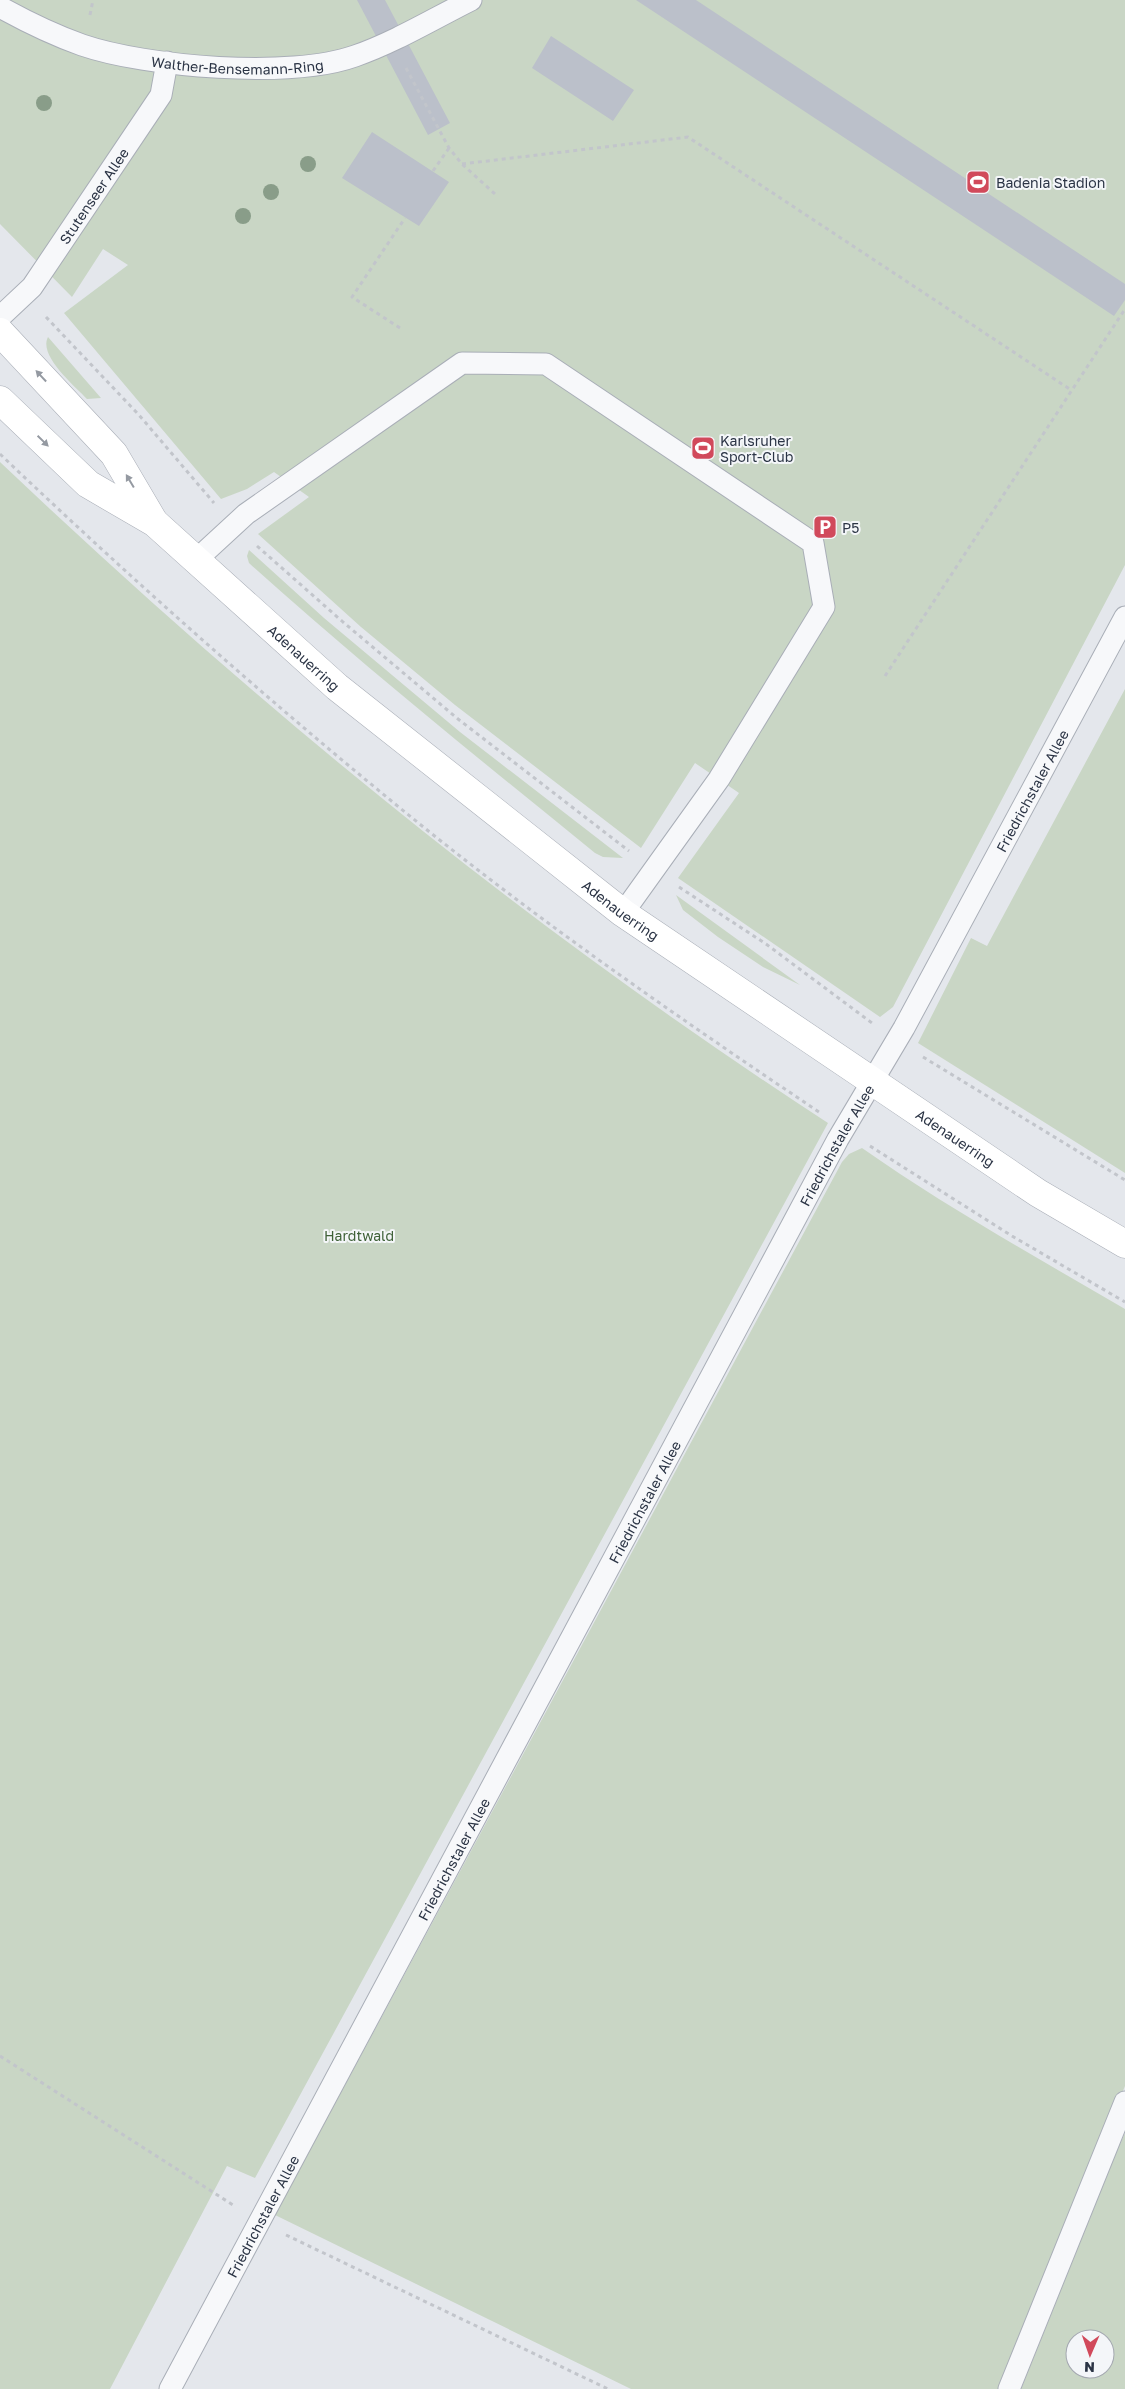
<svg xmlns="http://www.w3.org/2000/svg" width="1125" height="2389" viewBox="0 0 1125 2389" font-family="'Golos Text',sans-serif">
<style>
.green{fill:#c9d6c5;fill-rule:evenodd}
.building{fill:#bbc0ca}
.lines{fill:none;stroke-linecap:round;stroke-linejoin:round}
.lane-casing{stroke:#a9aeb7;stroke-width:23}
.secondary-casing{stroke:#a9aeb7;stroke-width:29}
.path{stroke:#c2c5cb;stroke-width:3;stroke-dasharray:4 4;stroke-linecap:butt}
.lane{stroke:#f7f8fa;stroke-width:21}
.secondary{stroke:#fff;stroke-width:28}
.tree{fill:#899d89}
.oneway{fill:#959aa2}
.labels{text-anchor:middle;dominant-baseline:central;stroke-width:4;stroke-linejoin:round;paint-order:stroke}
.street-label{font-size:14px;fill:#2b3445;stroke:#f4f6f9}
.poi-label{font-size:14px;fill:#2b3445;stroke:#f4f6f9;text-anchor:start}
.park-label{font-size:14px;fill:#3f6138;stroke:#f4f6f9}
</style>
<rect width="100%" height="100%" fill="#e4e7ec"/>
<path class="green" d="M0,0h1125v565l-232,442 -13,10 -202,-139 61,-85 -44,-30 -54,85 -186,-143 -94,-78 -103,-93 51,-37 -35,-25 -27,17 -26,10 -157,-186 64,-48 -25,-16 -31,48 -72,-73z
M48,337l53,61 -14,1c-12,-13 -49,-43 -39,-62z
M0,462c259,246 528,466 828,661l-573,1055 -28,-12 -117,223h-110z
M249,550l75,68 136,114 163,126 -20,-1 -8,-4c-117,-95 -234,-189 -346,-290l-2,-7z
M1125,689v484l-207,-130 53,-105 16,8z
M676,895l124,90 -37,-18 -45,-30 -35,-27z
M862,1148c84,59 174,109 263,161v777l-127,303h-367l-356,-174 567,-1053 7,-8z
M1125,2133v256h-104l96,-238zM1075,2339h30v30h-30z"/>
<path class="building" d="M357,0h28l65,123 -22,12z
M636,0h60l429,284v16l-11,16z
M551,36l83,54 -21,31 -81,-53z
M372,132l77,50 -30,44 -77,-48z"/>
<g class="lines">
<g class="lane-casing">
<g id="lane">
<path id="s1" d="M0,7c27,15 54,28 82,38 64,22 209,34 273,11 40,-14 78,-37 116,-56"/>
<path id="s2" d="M0,317l32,-30 129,-192 6,-33"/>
<path d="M195,561l51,-47 216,-151 84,1 267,179 11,64 -105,172 -96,134"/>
<path id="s3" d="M170,2389l668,-1250 66,-111 221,-411"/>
<path d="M1009,2389l116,-287"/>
</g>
</g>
<g class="secondary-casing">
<g id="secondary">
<path d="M0,332l114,122 40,68"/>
<path id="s4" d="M0,400l88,84 67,39 182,164 286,226 415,280 87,51"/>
</g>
</g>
<path class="path" d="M90,15l3,-15
M406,68l43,80 13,16 33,30
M462,164l226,-27 383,253
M433,171l16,-23
M46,317l93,98 75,88
M400,328l-48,-31 53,-79
M0,454c129,123 262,241 400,354 133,109 276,208 419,304
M257,546l86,76 115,97 171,132
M885,676l240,-367
M679,887l87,57 106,79
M923,1057l202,123
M870,1146l142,90 113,66
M0,2056l233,149
M286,2235l322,154"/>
<use href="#lane" class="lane"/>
<use href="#secondary" class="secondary"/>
</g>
<g class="tree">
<circle cx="44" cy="103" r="8"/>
<circle cx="308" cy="164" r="8"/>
<circle cx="271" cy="192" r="8"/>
<circle cx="243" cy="216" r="8"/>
</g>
<defs><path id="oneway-solid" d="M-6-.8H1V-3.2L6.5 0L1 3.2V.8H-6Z" transform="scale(1.25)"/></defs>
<g class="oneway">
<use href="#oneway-solid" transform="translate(41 376) rotate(-133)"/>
<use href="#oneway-solid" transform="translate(43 441) rotate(44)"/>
<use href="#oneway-solid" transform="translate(130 481) rotate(-121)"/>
</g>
<defs>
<g id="stadium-square" transform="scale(1.25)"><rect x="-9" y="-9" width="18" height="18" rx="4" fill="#d1495b" stroke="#f4f6f9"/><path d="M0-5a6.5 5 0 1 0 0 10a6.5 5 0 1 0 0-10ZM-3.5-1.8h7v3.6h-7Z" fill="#fff"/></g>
<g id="parking-square" transform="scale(1.25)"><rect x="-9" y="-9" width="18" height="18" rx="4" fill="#d1495b" stroke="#f4f6f9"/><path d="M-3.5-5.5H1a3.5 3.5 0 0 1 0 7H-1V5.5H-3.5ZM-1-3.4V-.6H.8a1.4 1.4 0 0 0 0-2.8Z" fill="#fff"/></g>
</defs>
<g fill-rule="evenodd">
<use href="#stadium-square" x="978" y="182"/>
<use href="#stadium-square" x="703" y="448"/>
<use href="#parking-square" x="825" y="527"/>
</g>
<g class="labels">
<g class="street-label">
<text stroke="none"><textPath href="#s1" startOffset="248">Walther-Bensemann-Ring</textPath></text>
<text stroke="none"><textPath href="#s2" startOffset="154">Stutenseer Allee</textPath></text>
<text stroke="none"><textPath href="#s4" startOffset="400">Adenauerring</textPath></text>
<text stroke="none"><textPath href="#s3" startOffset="1816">Friedrichstaler Allee</textPath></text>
<text stroke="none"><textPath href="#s4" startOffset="805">Adenauerring</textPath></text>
<text stroke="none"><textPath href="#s4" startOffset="1210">Adenauerring</textPath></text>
<text stroke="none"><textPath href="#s3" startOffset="1411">Friedrichstaler Allee</textPath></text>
<text stroke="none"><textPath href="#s3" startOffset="1006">Friedrichstaler Allee</textPath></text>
<text stroke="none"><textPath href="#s3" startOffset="601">Friedrichstaler Allee</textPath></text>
<text stroke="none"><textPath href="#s3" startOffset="196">Friedrichstaler Allee</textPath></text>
</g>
<g class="poi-label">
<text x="996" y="182">Badenia Stadion</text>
<text x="720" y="440">Karlsruher<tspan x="720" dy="16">Sport-Club</tspan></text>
<text x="842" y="527">P5</text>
</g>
<g class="park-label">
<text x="359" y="1235">Hardtwald</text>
</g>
</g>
<g transform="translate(1090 2354) rotate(182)"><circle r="24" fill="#f4f6f9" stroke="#a4a8b1"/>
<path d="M0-4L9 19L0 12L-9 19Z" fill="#d1495b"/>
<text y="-8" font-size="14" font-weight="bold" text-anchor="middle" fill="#2b3445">N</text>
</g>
</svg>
